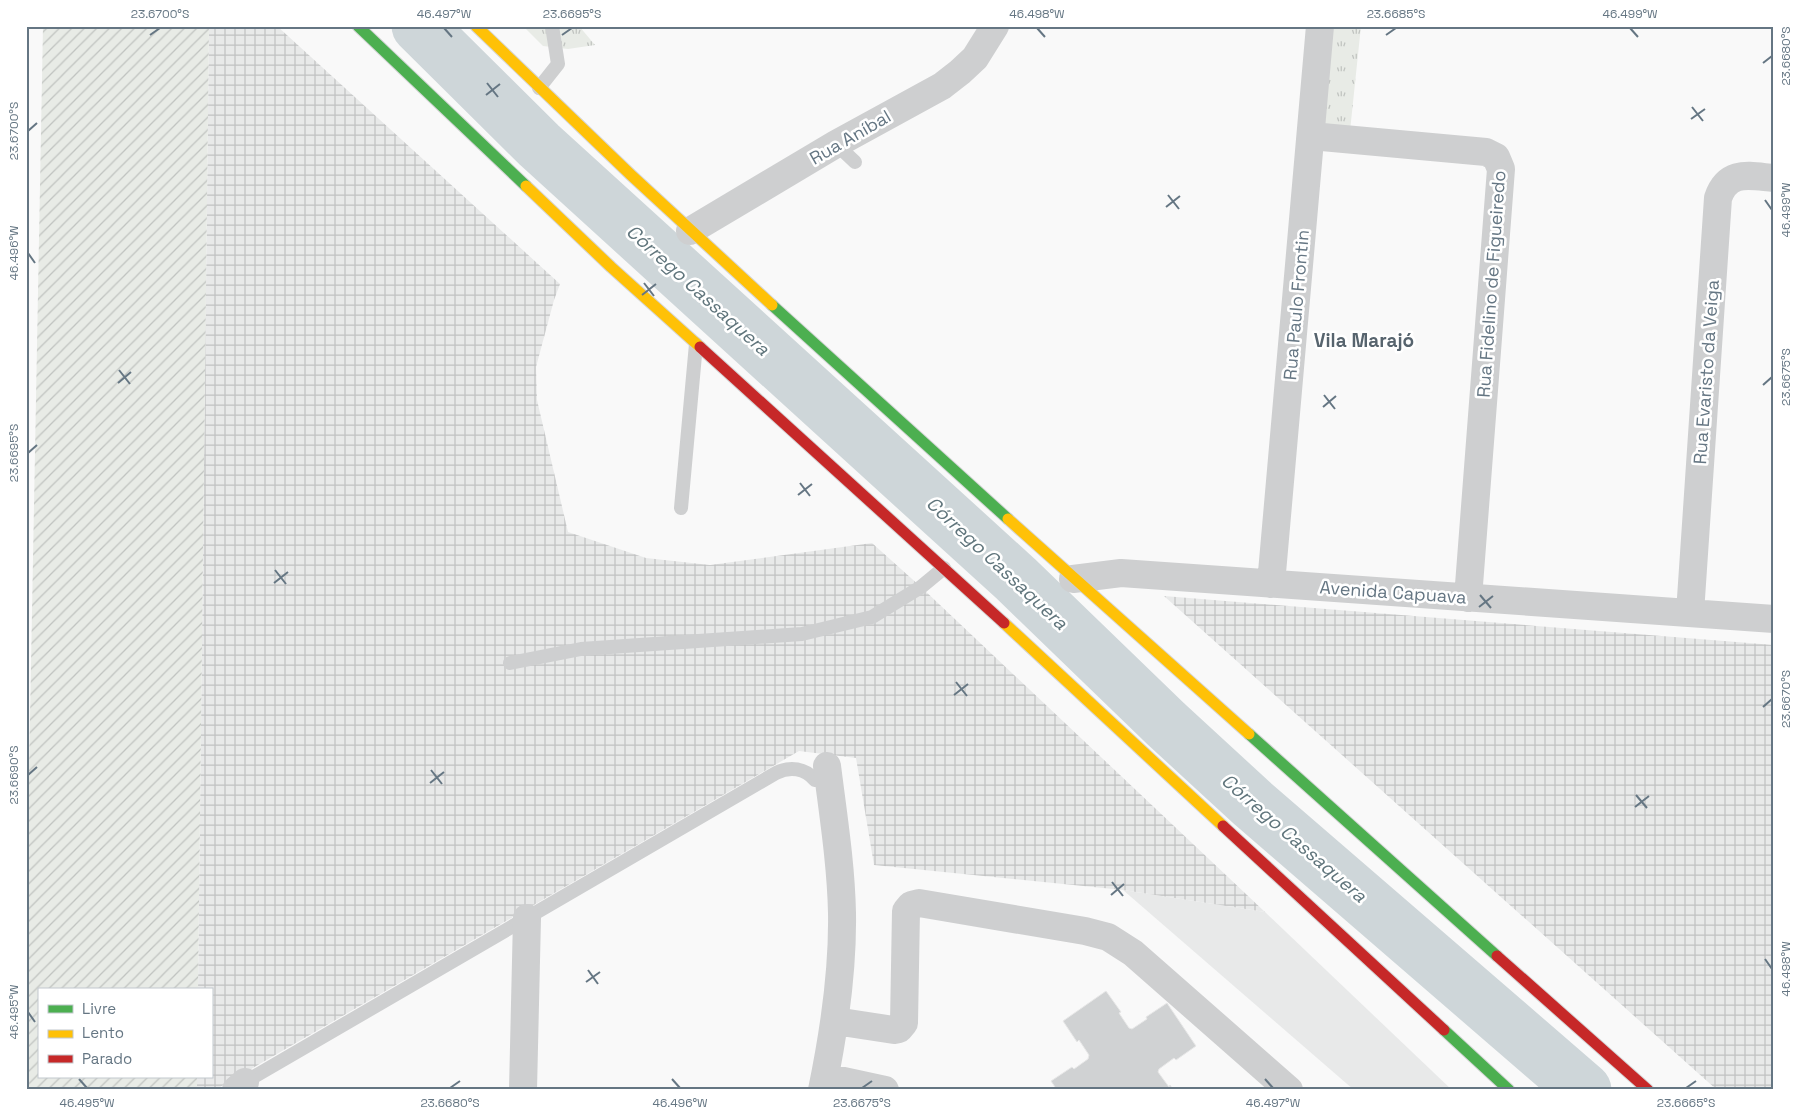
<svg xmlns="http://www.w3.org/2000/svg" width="1800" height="1116" viewBox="0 0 1800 1116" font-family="'Space Grotesk',sans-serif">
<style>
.built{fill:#e8e9e9}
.industrial{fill:url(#industrial-grid)}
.grass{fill:url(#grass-tufts)}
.garden{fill:url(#garden-furrows)}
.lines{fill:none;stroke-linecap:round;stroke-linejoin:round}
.river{stroke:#ced6d9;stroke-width:55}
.building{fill:#d0d2d3;stroke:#e8e8e8}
.fast-casing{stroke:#d5d6d7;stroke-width:13}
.slow-casing{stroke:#d5d6d7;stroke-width:13}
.jam-casing{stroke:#d5d6d7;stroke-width:13}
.lane{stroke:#cecfd0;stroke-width:14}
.street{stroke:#cecfd0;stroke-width:28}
.fast{stroke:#4caf50;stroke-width:11}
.slow{stroke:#ffc107;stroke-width:11}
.jam{stroke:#c62828;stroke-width:11}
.ticks{fill:none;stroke:#657683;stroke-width:2}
.labels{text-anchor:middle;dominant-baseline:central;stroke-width:5;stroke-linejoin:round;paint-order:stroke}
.street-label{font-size:18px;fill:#657683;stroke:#fff}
.water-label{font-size:19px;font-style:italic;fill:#60757c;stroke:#fff}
.neighbourhood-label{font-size:19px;font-weight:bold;fill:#57646e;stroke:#fff}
.neatline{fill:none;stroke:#657683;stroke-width:2}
.ticks-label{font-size:12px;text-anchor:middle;fill:#657683}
</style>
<defs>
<pattern id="industrial-grid" width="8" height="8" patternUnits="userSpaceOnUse" patternTransform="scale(1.25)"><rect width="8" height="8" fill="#e8e9e9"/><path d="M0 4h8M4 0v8" fill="none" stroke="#c0c1c2"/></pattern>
<pattern id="grass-tufts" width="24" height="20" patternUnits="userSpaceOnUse" patternTransform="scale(1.25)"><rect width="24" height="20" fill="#e8ebe6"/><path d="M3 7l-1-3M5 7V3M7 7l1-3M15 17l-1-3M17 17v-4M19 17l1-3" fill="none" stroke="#c0c3c0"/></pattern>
<pattern id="garden-furrows" width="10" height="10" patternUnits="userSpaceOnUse" patternTransform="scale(1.25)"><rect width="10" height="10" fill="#e8ebe6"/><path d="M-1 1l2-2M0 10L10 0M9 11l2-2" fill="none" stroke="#c0c3c0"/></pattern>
</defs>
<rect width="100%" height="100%" fill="#f9f9f9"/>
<path class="built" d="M1123,890l142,22 187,178h-98z"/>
<path class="industrial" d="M209,26h68l283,258 -6,16 -18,67 1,33 31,132 78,26 64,7 162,-22 49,44 344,325 -142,-22 -249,-25 -18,-107 -57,-7 -584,339h-18v-13h14v-87h-13z
M1164,596l610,49v445h-57z"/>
<path class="grass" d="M523,26h56l16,19 -27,4 -25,-3z
M1326,26h35l-11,105 -25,-7z"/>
<path class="garden" d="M43,26h166l-11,964h-159v87h158v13h-171v-158z"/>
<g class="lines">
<path class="river" d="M419,26l120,119 477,434 150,145 87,80 331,286"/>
</g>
<path class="building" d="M1106,991l15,21 -2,1 10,15 3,1 15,-10 -1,-2 21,-14 29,43 -20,14 -2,-2 -15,11 -1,3 11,15 1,-2 3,5h-116l-6,-9 21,-14 2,2 14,-10 1,-4 -10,-15 -2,2 -14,-21z"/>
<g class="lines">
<g class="fast-casing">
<path id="fast" d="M358,26l168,160
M772,305l236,214
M1249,734l248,222
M1444,1030l65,60"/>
</g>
<g class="slow-casing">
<path id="slow" d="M476,26l155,149 141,130
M526,186l85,81 89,80
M1008,519l241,215
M1004,623l219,203"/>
</g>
<g class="jam-casing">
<path id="jam" d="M700,347l304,276
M1223,826l221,204
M1497,956l151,134"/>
</g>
<path class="lane" d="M539,88l19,-24 -6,-38
M836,144l19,18
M681,508l15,-164
M510,663l71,-14 221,-15 70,-17 49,-30 23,-19
M245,1082l531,-309c14,-7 29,-5 39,7l11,-13"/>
<path class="street" d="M1311,136l175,16 10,5 5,12 -33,429
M690,231l146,-87 106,-58 18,-14 15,-14 20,-32
M1073,579l48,-6 653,46
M1271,584l49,-558
M1690,613l28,-415c10,-29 32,-22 56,-20
M835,1021l59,9 5,-1 5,-6 2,-112 5,-6 8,-2 166,28 23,6 25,16 156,137
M825,1077l60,13
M236,1090l9,-8
M523,1090l4,-172
M822,1090c12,-58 21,-118 20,-177 -1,-49 -9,-99 -15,-147"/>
<use href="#fast" class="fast"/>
<use href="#slow" class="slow"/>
<use href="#jam" class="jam"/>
</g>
<path class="ticks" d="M444,28l8,9M1037,28l8,9M1630,28l8,9M150,35l10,-7M562,35l10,-7M1386,35l10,-7M1763,63l9,-7M487,83l11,14M486,95l14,-11M1692,107l11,14M1691,119l14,-10M28,131l9,-8M1168,195l11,14M1765,200l7,10M1166,207l14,-11M28,253l7,10M644,283l10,13M642,295l14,-11M119,370l11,14M118,383l13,-11M1763,385l9,-8M1324,395l11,14M1323,407l13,-11M28,453l9,-8M800,483l10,13M798,495l14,-11M275,570l11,14M274,583l14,-11M1480,595l11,13M1479,607l14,-11M956,682l11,14M954,695l14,-11M1763,707l9,-8M431,770l11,14M28,775l9,-8M430,783l14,-11M1636,795l11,13M1635,807l14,-11M1112,882l11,14M1111,895l13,-11M1765,959l7,10M588,970l10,14M586,982l14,-10M28,1012l7,10M79,1079l8,9M672,1079l8,9M1265,1079l8,9M450,1088l10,-7M862,1088l10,-7M1686,1088l10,-7"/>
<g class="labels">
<g class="street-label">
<text transform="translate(850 137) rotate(-30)">Rua Aníbal</text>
<text transform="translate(1491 284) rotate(-86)">Rua Fidelino de Figueiredo</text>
<text transform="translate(1296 305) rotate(-85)">Rua Paulo Frontin</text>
<text transform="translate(1706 372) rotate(-86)">Rua Evaristo da Veiga</text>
<text transform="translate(1393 592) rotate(4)">Avenida Capuava</text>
</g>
<g class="water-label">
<text transform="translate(698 290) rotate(42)">Córrego Cassaquera</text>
<text transform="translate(997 563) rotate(43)">Córrego Cassaquera</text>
<text transform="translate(1294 838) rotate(41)">Córrego Cassaquera</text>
</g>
<g class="neighbourhood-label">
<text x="1364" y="340">Vila Marajó</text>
</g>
</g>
<rect width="1800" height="1116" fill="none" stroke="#ffffff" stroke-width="55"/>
<rect x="38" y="988" width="175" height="90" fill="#ffffff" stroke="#c1c8cd"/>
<rect x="48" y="1005" width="25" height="8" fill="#4caf50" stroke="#c1c8cd"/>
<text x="82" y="1014" font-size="15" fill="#657683">Livre</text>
<rect x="48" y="1030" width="25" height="8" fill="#ffc107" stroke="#c1c8cd"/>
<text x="82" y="1038" font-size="15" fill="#657683">Lento</text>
<rect x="48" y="1055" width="25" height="8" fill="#c62828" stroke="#c1c8cd"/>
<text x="82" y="1064" font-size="15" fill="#657683">Parado</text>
<rect x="28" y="28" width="1744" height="1060" class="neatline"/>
<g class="ticks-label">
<text x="160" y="18">23.6700°S</text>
<text x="444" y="18">46.497°W</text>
<text x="572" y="18">23.6695°S</text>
<text x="1037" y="18">46.498°W</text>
<text x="1396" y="18">23.6685°S</text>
<text x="1630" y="18">46.499°W</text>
<text transform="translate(1786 56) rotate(-90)" y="4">23.6680°S</text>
<text transform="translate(14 131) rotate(-90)" y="4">23.6700°S</text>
<text transform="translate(1786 210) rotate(-90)" y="4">46.499°W</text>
<text transform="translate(14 253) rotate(-90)" y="4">46.496°W</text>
<text transform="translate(1786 377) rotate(-90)" y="4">23.6675°S</text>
<text transform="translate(14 453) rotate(-90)" y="4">23.6695°S</text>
<text transform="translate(1786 699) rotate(-90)" y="4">23.6670°S</text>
<text transform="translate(14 775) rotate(-90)" y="4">23.6690°S</text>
<text transform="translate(1786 969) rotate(-90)" y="4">46.498°W</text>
<text transform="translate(14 1012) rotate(-90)" y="4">46.495°W</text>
<text x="87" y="1107">46.495°W</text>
<text x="450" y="1107">23.6680°S</text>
<text x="680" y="1107">46.496°W</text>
<text x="862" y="1107">23.6675°S</text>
<text x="1273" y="1107">46.497°W</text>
<text x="1686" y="1107">23.6665°S</text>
</g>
</svg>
